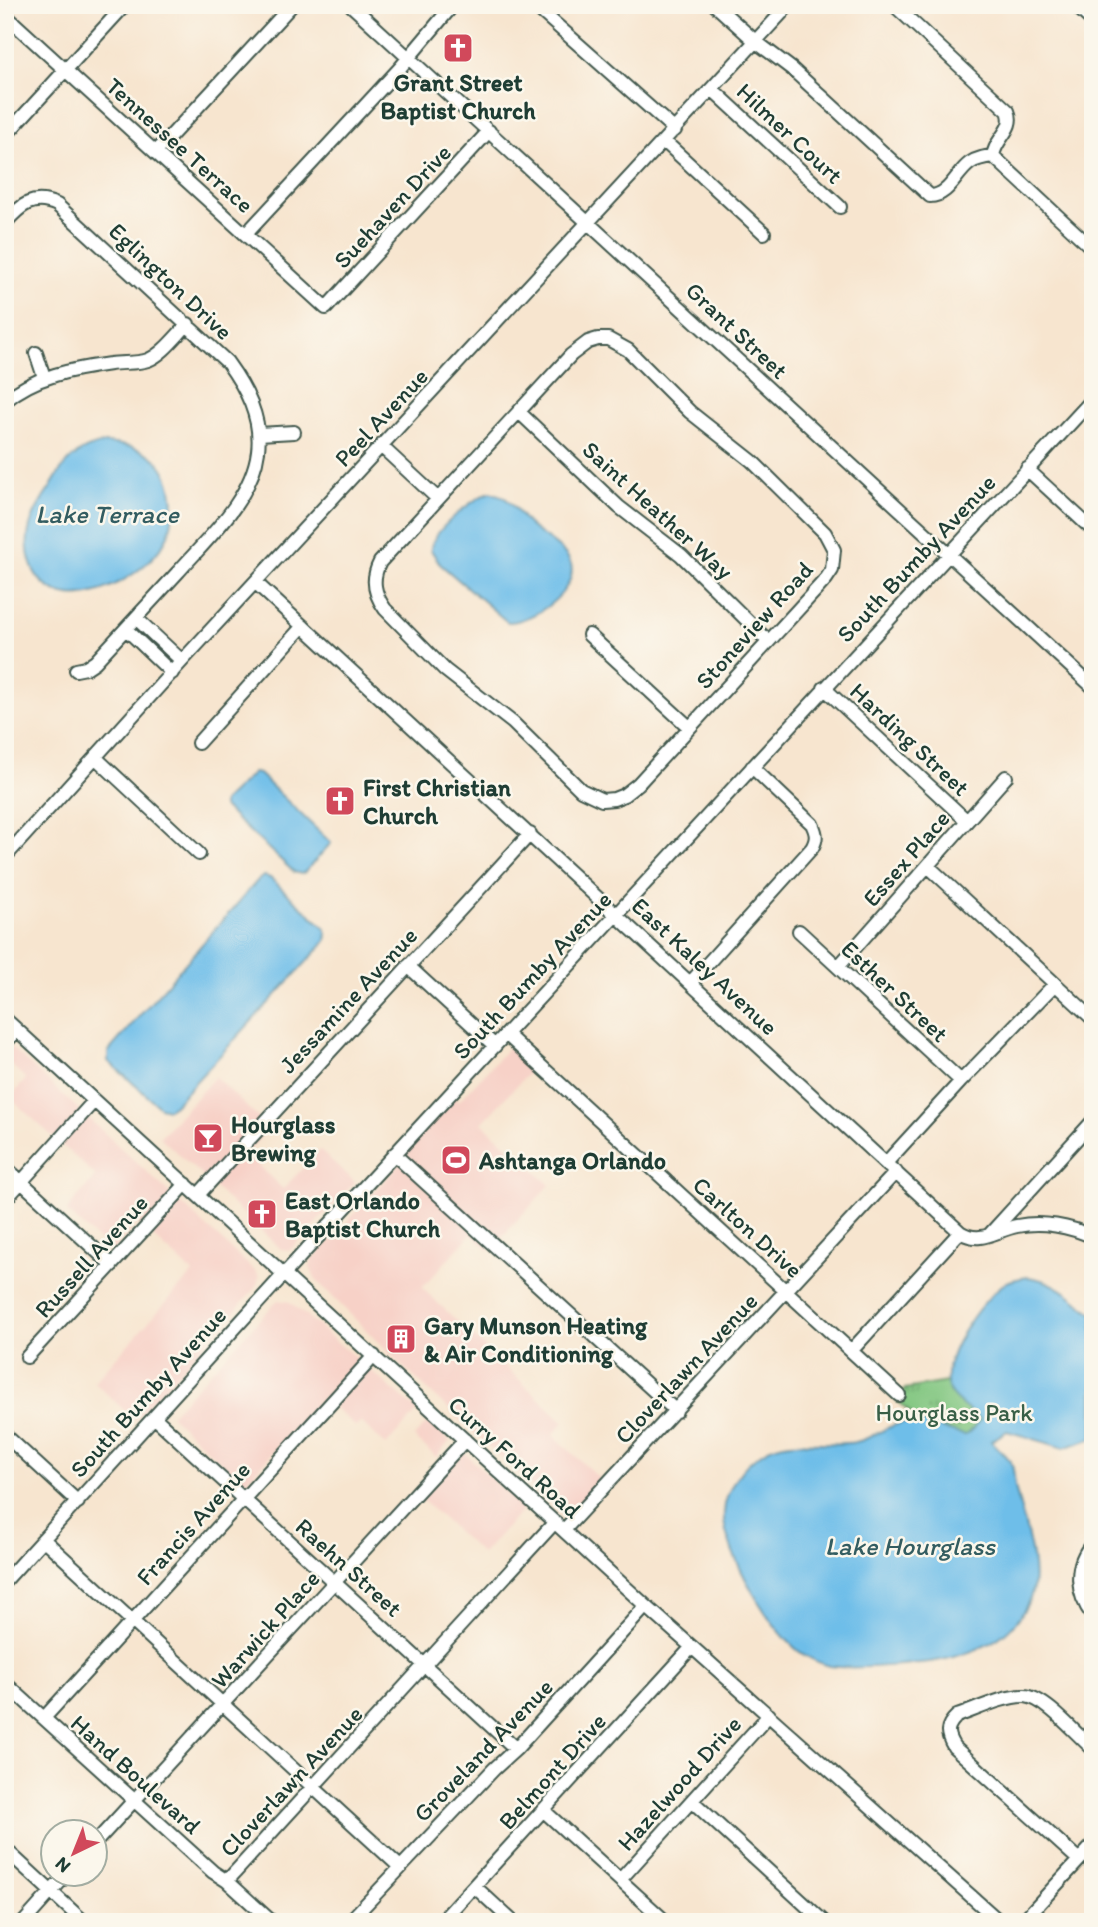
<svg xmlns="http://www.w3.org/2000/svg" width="1098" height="1927" viewBox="0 0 1098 1927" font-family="Itim,sans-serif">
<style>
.built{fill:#f7d1c7}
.park{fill:url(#park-tufts);stroke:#50825a;stroke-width:2}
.water{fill:#6ebee9;stroke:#467e8e;stroke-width:2}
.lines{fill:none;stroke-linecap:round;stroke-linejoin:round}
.minor-casing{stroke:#3f564b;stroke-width:16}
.minor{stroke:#fff;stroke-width:12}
.labels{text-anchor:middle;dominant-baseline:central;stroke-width:5;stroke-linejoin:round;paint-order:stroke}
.poi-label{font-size:24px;font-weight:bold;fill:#1f3d34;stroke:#fbf7ec;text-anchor:start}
.street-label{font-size:24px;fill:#1f3d34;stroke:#fbf7ec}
.park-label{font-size:24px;fill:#385f47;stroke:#fbf7ec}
.water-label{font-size:26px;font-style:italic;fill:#335d61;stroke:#fbf7ec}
</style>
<defs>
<pattern id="park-tufts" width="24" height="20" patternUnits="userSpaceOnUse" patternTransform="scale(1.75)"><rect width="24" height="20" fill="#81c680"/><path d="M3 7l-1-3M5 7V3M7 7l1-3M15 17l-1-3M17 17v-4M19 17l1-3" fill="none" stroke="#69a26a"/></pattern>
</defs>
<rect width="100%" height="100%" fill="#fbf7ec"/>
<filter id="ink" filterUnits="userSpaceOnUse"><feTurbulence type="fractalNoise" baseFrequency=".0143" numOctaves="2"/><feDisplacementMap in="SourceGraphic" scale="14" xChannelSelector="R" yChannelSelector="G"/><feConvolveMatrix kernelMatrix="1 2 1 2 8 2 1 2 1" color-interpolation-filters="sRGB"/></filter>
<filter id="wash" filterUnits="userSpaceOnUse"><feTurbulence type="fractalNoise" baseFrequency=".00686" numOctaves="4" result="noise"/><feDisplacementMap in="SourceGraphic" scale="28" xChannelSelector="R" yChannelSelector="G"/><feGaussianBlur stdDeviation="1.57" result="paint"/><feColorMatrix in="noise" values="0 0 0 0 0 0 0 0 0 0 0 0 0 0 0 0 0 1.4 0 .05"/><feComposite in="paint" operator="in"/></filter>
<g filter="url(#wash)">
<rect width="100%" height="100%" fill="#f7e5cf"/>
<path class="built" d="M5,1042l251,230 3,5 -3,11 -121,132 -41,-38 99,-109 -55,-50 -27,29 -45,-41 30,-35 -86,-78 16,-19 -21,-20z
M509,1047l23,22 -50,54 68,62 -61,65 -18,-16 -49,54 142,134 -11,13 48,45 -35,38 -166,-154 -85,-85 -5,-12 2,-7 95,-104 -4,-4 52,-55 4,4z
M215,1077l54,51 -23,26 37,35 37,-39 35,32 -65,68 -9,-1 -121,-112z
M278,1300l12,2 128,109 -32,34 -25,-23 -5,5 -33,-30 -79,87 -74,-69z
M429,1421l21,20 -14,16 -22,-20z
M464,1453l60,55 -42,46 -61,-55z"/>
<path class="park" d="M1036,1367l-81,87 -59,-54 9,-11z"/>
<path class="water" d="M105,443c37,3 62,13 67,52 2,14 1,29 -5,42 -14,32 -75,70 -110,55 -28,-12 -35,-45 -25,-72 4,-11 11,-22 18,-32 7,-12 14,-25 26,-33 8,-7 19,-10 29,-12z
M490,492c5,2 11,3 15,6 9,7 15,17 22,25 12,13 38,23 44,41 7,28 -39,58 -63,58l-3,-2 -65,-56 -9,-14c-1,-18 42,-51 59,-58z
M253,773l6,1 72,69 -26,29 -4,2 -7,-2 -71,-65v-5z
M264,876l6,2 54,49 3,6 -1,8 -152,164 -6,4 -8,-2 -52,-46v-9l150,-172z
M1028,1277c26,3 45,20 65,37v124l-29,10 -57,-17 -16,10c6,8 17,15 21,24 2,7 2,14 3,21 6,29 26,81 16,109 -15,41 -46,54 -85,64 -22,5 -95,11 -116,7 -8,-2 -17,-6 -24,-10 -31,-16 -85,-109 -82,-143 1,-24 19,-49 39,-61 28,-18 62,-4 93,-10 19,-4 32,-19 54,-20 20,-1 37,11 56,13l15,-15c-9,-8 -23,-16 -30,-26 -19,-28 31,-97 56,-112 6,-3 14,-4 21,-5z"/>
</g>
<g filter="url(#ink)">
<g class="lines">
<g class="minor-casing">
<path id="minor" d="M351,5l742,682
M534,5l141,125
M715,5l40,36 37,28 138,127c19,0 26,-23 40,-33 7,-5 15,-6 23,-7
M894,5l114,106c8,18 -13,27 -15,45
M1075,5l18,17
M5,15l321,293 163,-177
M712,89l128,118
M5,136l120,-131
M664,141l100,92
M156,152l136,-147
M993,156l100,93
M5,223c16,-18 28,-29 52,-18l170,157c19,26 35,56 31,89 -6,48 -49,86 -79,120 -28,30 -56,61 -84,91l-9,6 -10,2
M246,234l154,-166 53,-63
M598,339h10l20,11 62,62 62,49 73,72 9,17 -2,20 -6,9 -188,205 -14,11 -10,4 -12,1 -21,-10 -68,-67 -68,-53 -60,-61c-11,-15 -14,-30 -5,-47l191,-207 17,-13z
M36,353l8,24
M5,401c29,-25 69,-32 105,-37 12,-2 26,0 38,-4 15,-6 28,-24 40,-36
M519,412l100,95 62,48 87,86
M259,434l35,-2
M382,447l56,52
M1027,469l66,61
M256,583l704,649c21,13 36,-2 57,-6 25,-5 53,0 76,11
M136,618l46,43
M126,629l46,44
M589,635l100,92
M824,688l142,132
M198,743l105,-117
M96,758l103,96
M5,857l177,-196 607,-656
M929,867l164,152
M799,931l162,150
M408,966l87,80
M838,967l168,-190
M691,982l121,-134c5,-9 5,-14 0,-24l-60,-57
M5,1019l641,587 354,316
M506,1034l393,361
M5,1043l12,-13
M394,1154l282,257
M886,1163l75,-82 94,-97
M5,1167l107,98
M198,1195l332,-361
M5,1200l89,-99
M990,1234l103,-113
M852,1350l108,-118
M27,1357l159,-173
M154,1417l362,332
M5,1435l73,67
M564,1530l332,-358
M43,1539l357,328
M1093,1543c-20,22 -17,51 0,73
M5,1581l301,-331 787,-851
M5,1683l208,189 14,9 45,41
M44,1718l330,-362
M692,1801l132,121
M544,1811l122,111
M94,1844l371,-404
M5,1849l79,73
M1079,1860l-125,-113c-8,-13 -9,-20 3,-31 18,-6 49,-21 68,-20 20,1 52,39 68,53
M620,1880l149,-165
M227,1881l328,-359
M474,1886l39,36
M24,1922l43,-48
M349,1922l145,-153 22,-20 130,-143
M441,1922l251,-275
M1022,1922l71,-77"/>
</g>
<use href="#minor" class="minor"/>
</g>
</g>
<defs>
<g id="church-square" transform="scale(1.575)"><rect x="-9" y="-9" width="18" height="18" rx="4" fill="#d1495b" stroke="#fbf7ec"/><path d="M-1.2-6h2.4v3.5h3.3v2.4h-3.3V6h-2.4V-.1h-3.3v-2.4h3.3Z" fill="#fff"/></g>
<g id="bar-square" transform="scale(1.575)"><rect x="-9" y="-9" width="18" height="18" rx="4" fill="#d1495b" stroke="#fbf7ec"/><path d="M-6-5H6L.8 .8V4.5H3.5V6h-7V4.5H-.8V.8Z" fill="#fff"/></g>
<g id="stadium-square" transform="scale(1.575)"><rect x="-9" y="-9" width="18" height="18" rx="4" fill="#d1495b" stroke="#fbf7ec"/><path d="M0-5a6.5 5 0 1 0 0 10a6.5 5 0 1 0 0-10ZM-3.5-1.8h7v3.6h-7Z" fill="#fff"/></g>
<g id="building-square" transform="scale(1.575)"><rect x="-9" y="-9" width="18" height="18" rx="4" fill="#d1495b" stroke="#fbf7ec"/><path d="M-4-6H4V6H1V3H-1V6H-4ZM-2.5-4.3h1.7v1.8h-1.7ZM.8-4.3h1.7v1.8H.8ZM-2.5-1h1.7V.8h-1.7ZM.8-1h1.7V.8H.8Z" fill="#fff"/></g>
</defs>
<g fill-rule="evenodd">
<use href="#church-square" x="458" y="48"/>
<use href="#church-square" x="340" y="801"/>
<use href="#bar-square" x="208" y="1138"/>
<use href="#stadium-square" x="456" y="1160"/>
<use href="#church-square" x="262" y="1214"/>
<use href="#building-square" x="401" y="1339"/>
</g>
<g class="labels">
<g class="poi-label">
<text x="458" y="82" text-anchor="middle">Grant Street<tspan x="458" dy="28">Baptist Church</tspan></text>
<text x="363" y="787">First Christian<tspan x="363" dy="28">Church</tspan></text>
<text x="231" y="1124">Hourglass<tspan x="231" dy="28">Brewing</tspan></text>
<text x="479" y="1160">Ashtanga Orlando</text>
<text x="285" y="1200">East Orlando<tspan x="285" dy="28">Baptist Church</tspan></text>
<text x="424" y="1325">Gary Munson Heating<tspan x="424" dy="28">&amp; Air Conditioning</tspan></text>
</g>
<g class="street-label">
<text transform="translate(790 133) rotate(43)">Hilmer Court</text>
<text transform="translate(180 145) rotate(42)">Tennessee Terrace</text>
<text transform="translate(392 206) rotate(-47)">Suehaven Drive</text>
<text transform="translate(171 281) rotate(43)">Eglington Drive</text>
<text transform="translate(737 330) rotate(43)">Grant Street</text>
<text transform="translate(381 417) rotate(-47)">Peel Avenue</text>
<text transform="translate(658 510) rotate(42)">Saint Heather Way</text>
<text transform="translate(916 558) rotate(-47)">South Bumby Avenue</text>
<text transform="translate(754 625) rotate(-48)">Stoneview Road</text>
<text transform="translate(910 739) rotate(43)">Harding Street</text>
<text transform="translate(906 858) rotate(-49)">Essex Place</text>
<text transform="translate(705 966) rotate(43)">East Kaley Avenue</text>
<text transform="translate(532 975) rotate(-47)">South Bumby Avenue</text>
<text transform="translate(895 991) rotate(43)">Esther Street</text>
<text transform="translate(348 1000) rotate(-47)">Jessamine Avenue</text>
<text transform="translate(748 1227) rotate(42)">Carlton Drive</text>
<text transform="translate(91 1256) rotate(-48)">Russell Avenue</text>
<text transform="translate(686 1368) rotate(-47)">Cloverlawn Avenue</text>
<text transform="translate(148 1392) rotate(-48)">South Bumby Avenue</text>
<text transform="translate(515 1457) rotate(42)">Curry Ford Road</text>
<text transform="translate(193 1523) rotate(-48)">Francis Avenue</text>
<text transform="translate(349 1567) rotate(42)">Raehn Street</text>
<text transform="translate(265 1629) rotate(-48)">Warwick Place</text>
<text transform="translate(483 1750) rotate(-46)">Groveland Avenue</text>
<text transform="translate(552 1771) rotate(-48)">Belmont Drive</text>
<text transform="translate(136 1774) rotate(42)">Hand Boulevard</text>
<text transform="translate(291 1781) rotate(-47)">Cloverlawn Avenue</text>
<text transform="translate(679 1783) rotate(-48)">Hazelwood Drive</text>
</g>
<g class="park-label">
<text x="954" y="1412">Hourglass Park</text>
</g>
<g class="water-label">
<text x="107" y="514">Lake Terrace</text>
<text x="910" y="1546">Lake Hourglass</text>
</g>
</g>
<rect width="1098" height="1927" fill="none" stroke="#fbf7ec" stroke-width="28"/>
<g transform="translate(74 1853) rotate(223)"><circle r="33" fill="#fbf7ec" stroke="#a3ada2" stroke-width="2"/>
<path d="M0-5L12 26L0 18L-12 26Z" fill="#d1495b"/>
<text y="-10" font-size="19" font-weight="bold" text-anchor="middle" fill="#1f3d34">N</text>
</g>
</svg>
